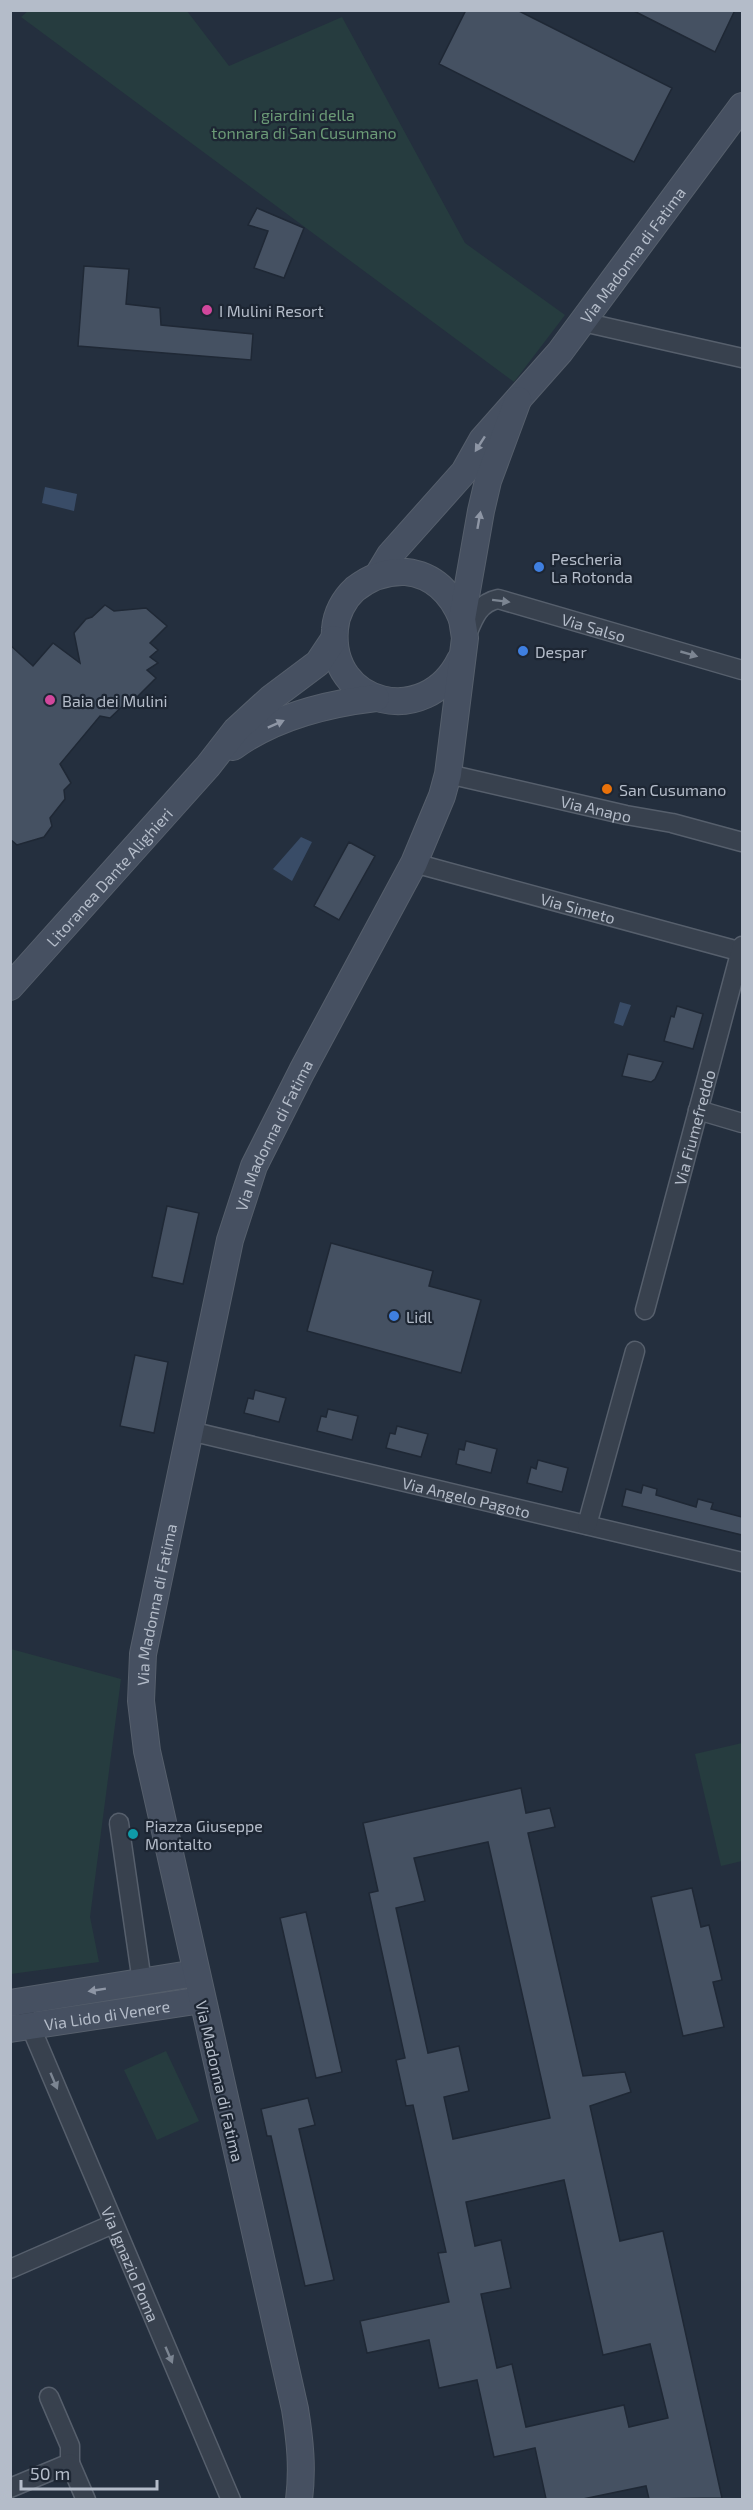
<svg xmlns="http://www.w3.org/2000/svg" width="753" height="2510" viewBox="0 0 753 2510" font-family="'Exo 2',sans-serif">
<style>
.green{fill:#263c3f}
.water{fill:#394c67}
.building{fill:#455162;stroke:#1f2835;stroke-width:1.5;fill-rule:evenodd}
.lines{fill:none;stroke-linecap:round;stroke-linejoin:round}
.street-casing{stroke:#565f6c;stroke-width:21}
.secondary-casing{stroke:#565f6c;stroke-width:28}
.street{stroke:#38414e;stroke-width:18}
.secondary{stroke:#465061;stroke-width:26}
.oneway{fill:#8e96a5}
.oneway2{fill:#7c8592}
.hotel-dot{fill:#d1479c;stroke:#1d2633;stroke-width:2}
.shop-dot{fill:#3f7fe0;stroke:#1d2633;stroke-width:2}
.food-dot{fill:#e8710a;stroke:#1d2633;stroke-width:2}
.culture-dot{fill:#0f9aa8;stroke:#1d2633;stroke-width:2}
.labels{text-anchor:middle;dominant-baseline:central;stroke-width:4.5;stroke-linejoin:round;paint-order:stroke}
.park-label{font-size:16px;fill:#6b9a76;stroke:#1d2633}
.street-label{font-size:16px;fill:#b4bcc9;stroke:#1d2633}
.poi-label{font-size:16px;fill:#b4bcc9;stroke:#1d2633;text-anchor:start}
</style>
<rect width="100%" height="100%" fill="#242f3e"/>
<path class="green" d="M28,11h159l42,55 113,-49 123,226 100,72 -51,67 -493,-365z
M11,1649l110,30 -31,238 9,45 -88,12z
M742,1743v118l-21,5 -26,-112z
M166,2051l33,70 -42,19 -33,-70z"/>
<path class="water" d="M45,487l32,7 -3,17 -32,-8z
M301,837l11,5 -20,39 -19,-12z
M620,1002l11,3 -8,21 -9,-3z"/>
<path class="building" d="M466,10h51l155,78 -38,74 -195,-98z
M632,10h103l-20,42z
M257,208l47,20 -20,50 -30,-10 14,-37 -20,-6z
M84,266l45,3 -3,35 34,4 1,17 92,9 -2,26 -173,-14z
M105,605l9,6 32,-3 21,18 -17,17 8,7 -8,7 8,6 -11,7 9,8 -20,20h-5l-21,20 -10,-2 -40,48 11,19 -7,7 1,9 -15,19 2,8 -8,11 -27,8 -7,-6v-194l23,21 20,-23 27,20 -6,-30 12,-14 6,-2z
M349,842l26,14 -36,64 -25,-14z
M677,1006l26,8 -10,35 -29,-8 7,-25 3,1z
M628,1054l35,8 -8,17 -4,3 -29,-6z
M167,1206l32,7 -16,71 -31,-7z
M331,1243l102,28 -4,15 52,14 -20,73 -154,-42z
M135,1355l33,7 -14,71 -34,-7z
M255,1390l31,8 -7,24 -35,-9 4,-15 5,1z
M328,1409l30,7 -6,24 -35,-9 4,-15 5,1z
M397,1426l31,8 -7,23 -35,-9 4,-15 5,1z
M466,1441l31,8 -6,24 -35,-9 3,-15 5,1z
M538,1460l30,8 -6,24 -35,-9 4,-16 5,2z
M643,1485l14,4 -1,6 40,12 2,-8 15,4 -2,6 31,8v18l-120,-29 4,-17 15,4z
M521,1788l5,25 24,-5 5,19 -27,6 55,243 42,-4 6,20 -41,14 30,135 43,-10 59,267 -73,1 -3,-13 -63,13h-37l-11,-51 -41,9 -17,-77 -38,8 -10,-48 -62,13 -7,-32 89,-19 -11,-49 8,-1 -33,-147 -7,1 -10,-46 9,-2 -36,-165 9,-2 -15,-68zM488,1842l62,276 -97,21 -9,-42 25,-6 -10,-45 -31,7 -32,-145 29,-7 -11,-43zM564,2180l39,175 47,-11 18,74 -39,9 -5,-22 -98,22 -14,-63 -15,4 -16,-74 30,-6 -10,-48 -26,6 -9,-44z
M692,1888l9,39 8,-2 13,55 -9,2 11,45 -41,9 -32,-139z
M306,1912l36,160 -26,6 -36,-160z
M308,2098l7,27 -16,4 35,151 -29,6 -34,-150h-4l-6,-27z"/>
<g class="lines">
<g class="street-casing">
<g id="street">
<path d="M583,322l159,36"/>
<path id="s1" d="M466,637c7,-17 12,-34 32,-38l244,71"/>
<path id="s2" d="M448,774l178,41 46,8 70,19"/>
<path id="s3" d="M414,863l328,89"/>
<path d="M698,1110l44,13"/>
<path id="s4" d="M645,1310l97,-364"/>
<path id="s5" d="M190,1431l552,131"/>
<path d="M587,1525l48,-174"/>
<path d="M119,1823l23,159"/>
<path id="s6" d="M27,2018l204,482"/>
<path d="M10,2269l103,-45"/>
<path d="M49,2397l21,49v17"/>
<path d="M10,2488l60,-25 16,37"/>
</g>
</g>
<g class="secondary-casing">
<g id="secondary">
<path id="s7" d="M378,575l12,-20 74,-83 18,-32 78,-88 182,-246"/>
<path d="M460,660c-34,69 -132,46 -125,-31 1,-15 9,-30 20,-40 15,-12 31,-18 51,-17 28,3 46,22 56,47"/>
<path d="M233,747c41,-30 92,-43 143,-49"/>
<path id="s8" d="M10,987l198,-221 28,-36 34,-31 48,-36 16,-24"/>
<path d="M10,2003l186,-30"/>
<path id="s9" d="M10,2029l192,-29"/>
<path id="s10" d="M299,2500c4,-32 1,-60 -4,-91l-148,-658 -6,-50 2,-47 87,-414 24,-74 48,-95 112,-208 28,-67 6,-22 17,-136 -3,-19 19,-108 7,-30 30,-81"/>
</g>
</g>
<use href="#street" class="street"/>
<use href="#secondary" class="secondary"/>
</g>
<defs><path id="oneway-solid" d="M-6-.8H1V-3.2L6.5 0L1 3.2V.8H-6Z" transform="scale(1.5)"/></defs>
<g class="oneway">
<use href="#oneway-solid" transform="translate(480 444) rotate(123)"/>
<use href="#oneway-solid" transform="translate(479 520) rotate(-80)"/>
<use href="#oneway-solid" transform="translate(276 724) rotate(-24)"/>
<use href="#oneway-solid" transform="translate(97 1990) rotate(171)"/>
</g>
<g class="oneway2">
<use href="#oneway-solid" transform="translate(501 601) rotate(7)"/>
<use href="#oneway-solid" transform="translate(689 654) rotate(16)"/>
<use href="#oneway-solid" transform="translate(54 2081) rotate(67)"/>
<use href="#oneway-solid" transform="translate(169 2355) rotate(67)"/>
</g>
<g class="hotel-dot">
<circle cx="207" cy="310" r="6"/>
<circle cx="50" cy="700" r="6"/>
</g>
<g class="shop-dot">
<circle cx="539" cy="567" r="6"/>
<circle cx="523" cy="651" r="6"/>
<circle cx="394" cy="1316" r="6"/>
</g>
<circle class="food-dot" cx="607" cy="789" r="6"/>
<circle class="culture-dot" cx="133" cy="1834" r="6"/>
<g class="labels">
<g class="park-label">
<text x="304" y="114">I giardini della<tspan x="304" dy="18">tonnara di San Cusumano</tspan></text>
</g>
<g class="street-label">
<text stroke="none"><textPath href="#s7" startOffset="410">Via Madonna di Fatima</textPath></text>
<text stroke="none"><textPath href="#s1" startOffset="152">Via Salso</textPath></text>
<text stroke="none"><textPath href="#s2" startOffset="152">Via Anapo</textPath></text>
<text stroke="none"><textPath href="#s8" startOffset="148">Litoranea Dante Alighieri</textPath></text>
<text stroke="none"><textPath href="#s3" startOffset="170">Via Simeto</textPath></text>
<text stroke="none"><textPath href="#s4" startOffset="189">Via Fiumefreddo</textPath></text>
<text stroke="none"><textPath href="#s10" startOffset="1400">Via Madonna di Fatima</textPath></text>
<text stroke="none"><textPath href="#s5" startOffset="284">Via Angelo Pagoto</textPath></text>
<text stroke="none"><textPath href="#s10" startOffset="914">Via Madonna di Fatima</textPath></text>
<text stroke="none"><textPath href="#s9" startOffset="98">Via Lido di Venere</textPath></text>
<text transform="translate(220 2081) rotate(77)">Via Madonna di Fatima</text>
<text stroke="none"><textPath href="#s6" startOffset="267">Via Ignazio Poma</textPath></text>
</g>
<g class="poi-label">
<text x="219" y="310">I Mulini Resort</text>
<text x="551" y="558">Pescheria<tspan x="551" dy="18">La Rotonda</tspan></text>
<text x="535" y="651">Despar</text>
<text x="62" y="700">Baia dei Mulini</text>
<text x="619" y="789">San Cusumano</text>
<text x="406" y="1316">Lidl</text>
<text x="145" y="1825">Piazza Giuseppe<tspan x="145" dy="18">Montalto</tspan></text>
</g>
</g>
<rect width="753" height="2510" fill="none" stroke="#b4bcc9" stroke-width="24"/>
<path d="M21 2480v9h136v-9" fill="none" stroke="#b4bcc9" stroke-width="3"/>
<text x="30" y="2480" font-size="18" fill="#b4bcc9" stroke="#1d2633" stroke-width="4.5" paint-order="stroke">50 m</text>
</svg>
